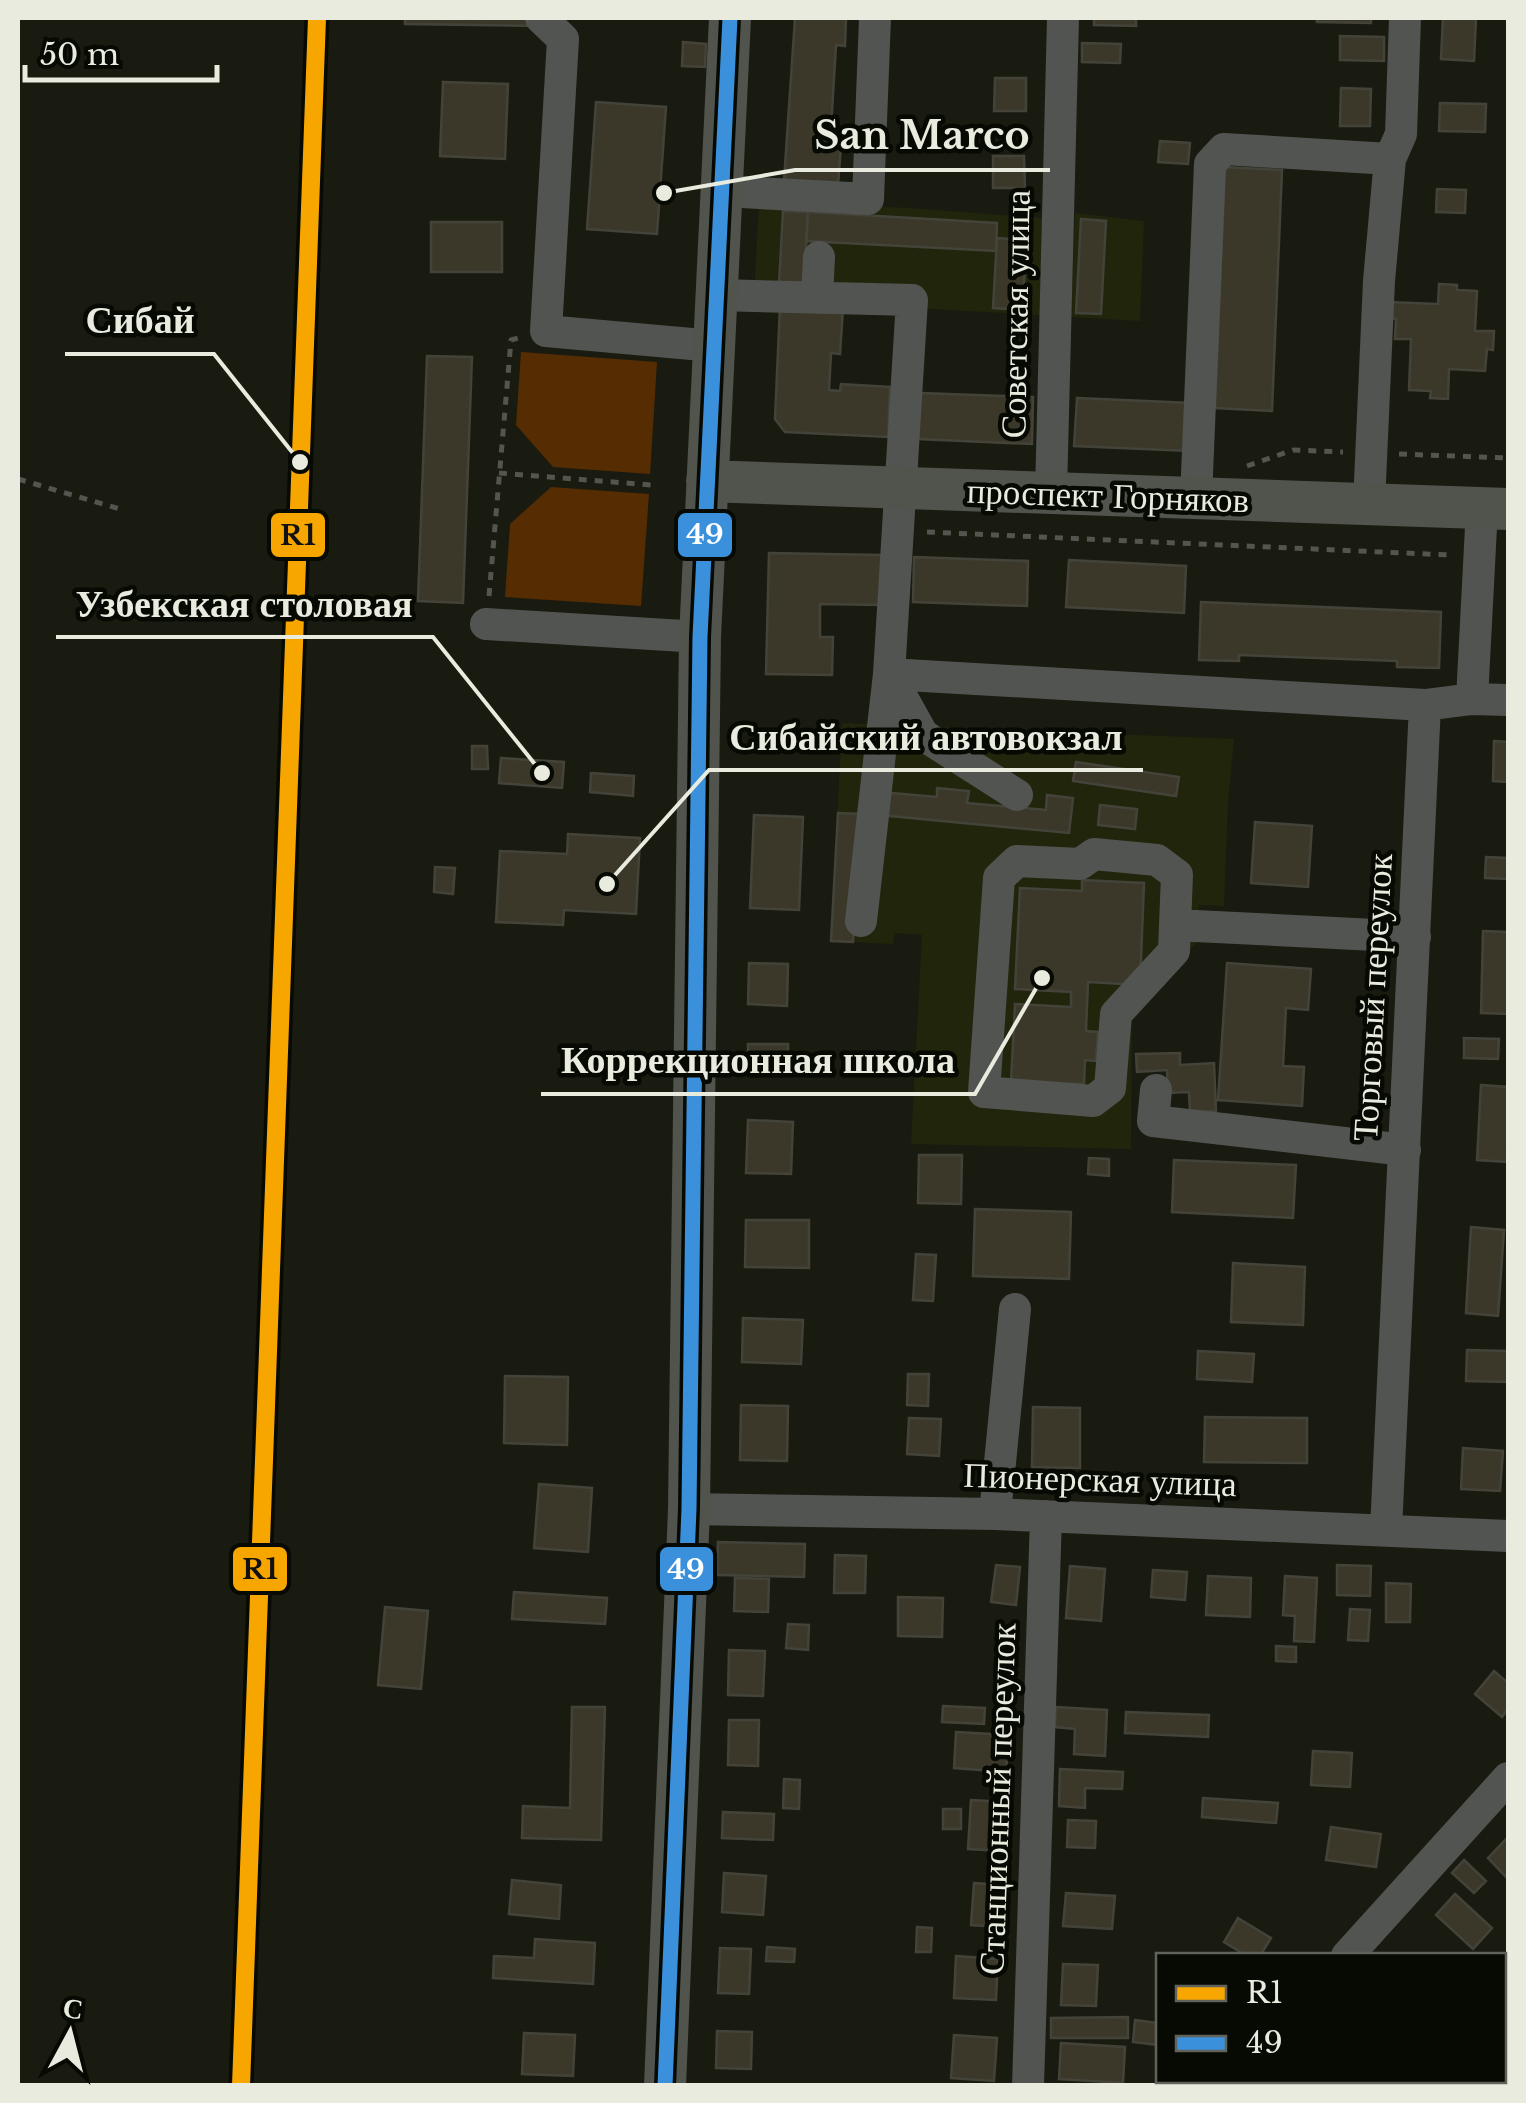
<svg xmlns="http://www.w3.org/2000/svg" width="1526" height="2103" viewBox="0 0 1526 2103" font-family="'Libre Baskerville',serif">
<style>
.built{fill:#21250c}
.green{fill:#562c02}
.building{fill:#3b382a;stroke:#44433a;stroke-width:2.5}
.lines{fill:none;stroke-linecap:round;stroke-linejoin:round}
.path{stroke:#53554f;stroke-width:5;stroke-dasharray:8 8;stroke-linecap:butt}
.minor{stroke:#515450;stroke-width:32}
.major{stroke:#50544d;stroke-width:42}
.bus-1-casing{stroke:#070903;stroke-width:22}
.bus-1{stroke:#3a90db;stroke-width:15}
.rail-1-casing{stroke:#070903;stroke-width:25}
.rail-1{stroke:#f7a600;stroke-width:18}
.labels{text-anchor:middle;dominant-baseline:central;stroke-width:9;stroke-linejoin:round;paint-order:stroke}
.street-label{font-size:35px;fill:#e8ebde;stroke:#070903}
.leader{fill:none;stroke:#e8ebde;stroke-width:4}
.callout-dot{fill:#e8ebde;stroke:#070903;stroke-width:4}
.callout-label{font-size:38px;text-anchor:middle;font-weight:bold;fill:#e8ebde;stroke:#070903;stroke-width:9;stroke-linejoin:round;paint-order:stroke}
.line-badge{stroke:#070903;stroke-width:4}
.badge-label{font-size:28px;text-anchor:middle;font-weight:bold;fill:#fff}
.pale-badge-label{font-size:28px;text-anchor:middle;font-weight:bold;fill:#111}
</style>
<rect width="100%" height="100%" fill="#191b10"/>
<path class="built" d="M759,201l150,7 133,10 -2,97 -286,-16z
M1075,213l69,8 -4,100 -69,-4z
M842,723l392,16 -6,63 -4,104 -25,-1 -2,37 -65,73 -1,134 -220,-5 11,-209 -27,-2 -2,11 -62,-3z"/>
<path class="green" d="M521,352l136,10 -7,112 -97,-7 -37,-42z
M551,487l98,7 -8,112 -136,-9 5,-73z"/>
<path class="building" d="M405,18h120l10,8 -130,-2z
M795,18h51l-1,28 -9,-1 -6,100 11,1 -3,39 -54,-4z
M1094,18h42v8l-42,-1z
M1317,18h54v5l-54,-1z
M1443,18h33l-2,43 -33,-2z
M1340,36l44,1v24l-44,-1z
M683,42l23,2 -1,23 -23,-1z
M1082,43l39,1 -1,19 -38,-1z
M995,78h31v33h-32z
M443,82l65,2 -3,75 -65,-3z
M1341,88l30,1 -1,37h-30z
M596,102l70,5 -9,127 -70,-5z
M1440,103l46,1 -1,28 -46,-1z
M1160,141l30,2 -2,21 -30,-2z
M993,156h31l1,32h-32z
M1225,167l57,3 -10,241 -57,-3z
M1437,189l29,1 -1,23 -29,-1z
M783,211l25,1 -4,73 -25,-1z
M808,212l189,11 -1,28 -190,-10z
M1081,219l25,2 -5,93 -25,-1z
M431,222h71v50h-71z
M997,238l29,2 -3,70 -30,-2z
M1439,284l18,1v5l20,1 -2,40h19l-1,19 -6,-1 -2,22 -36,-2 -1,30 -18,-1 1,-7 -22,-1 2,-51h-16l1,-20 -8,-1 1,-16 49,2z
M780,305l63,3 -3,46 -9,-1 -2,37 11,1 1,-7 49,3 -2,50 -103,-5 -10,-13z
M427,356l45,1 -9,246 -45,-2z
M920,393l113,4 -1,47 -114,-5z
M1077,398l114,5 -2,48 -115,-5z
M769,553l114,2 -1,50 -62,-1v33h13l-1,38 -66,-1z
M914,557l114,4 -1,45 -114,-4z
M1069,560l117,6 -2,47 -118,-6z
M1201,602l240,10 -2,56 -42,-1v-6l-158,-6v6l-40,-1z
M1494,741l14,1v40l-15,-1z
M472,746h15l1,23h-16z
M501,758l63,4 -2,26 -63,-5z
M1076,762l103,15 -3,19 -103,-15z
M591,773l43,3 -1,20 -43,-4z
M937,788l32,3 -2,12 79,7 1,-15 26,3 -4,35 -189,-18 2,-23 55,5z
M1100,805l37,4 -2,20 -37,-4z
M838,813l22,1 -7,128 -22,-1z
M754,815l49,2 -4,93 -49,-2z
M1255,822l57,4 -4,61 -57,-4z
M568,834l72,4 -4,76 -72,-4 -1,15 -67,-3 4,-71 67,3z
M1486,857l22,1v21l-23,-1z
M435,867l20,1 -2,26 -19,-2z
M1082,880l62,3 -4,102 -52,-3 -2,49 12,1 -2,29 -11,-1 -1,24 -73,-3 4,-77 56,3v-15l-56,-3 5,-101 62,3z
M1483,931l25,1v82l-27,-1z
M749,963l39,1 -1,42 -39,-2z
M1227,963l84,6 -3,41 -22,-2 -3,58 21,1 -2,39 -84,-6z
M1464,1038l35,1 -1,20 -34,-1z
M748,1044h40v26h-40z
M1180,1053v12l34,-2 2,48 -26,1 -1,-20 -21,1 -1,-23 -30,2 -1,-18z
M1481,1085l27,2 -1,75 -30,-2z
M748,1120l45,2 -2,52 -45,-1z
M919,1155h43l-1,49 -43,-1z
M1089,1158l20,1v17l-21,-2z
M1174,1160l122,5 -3,53 -121,-6z
M975,1209l96,3 -2,67 -96,-3z
M746,1220h63v48l-64,-1z
M1471,1227l33,3 -6,86 -32,-3z
M916,1254l20,1 -3,46 -20,-1z
M1233,1263l72,4 -2,58 -72,-3z
M743,1318l60,2 -2,44 -59,-2z
M1467,1350l41,1v31l-42,-1z
M1198,1351l56,3 -2,28 -55,-3z
M908,1374h21l-1,32 -21,-1z
M505,1376l63,1 -1,68 -63,-2z
M741,1405l47,1 -1,55 -47,-1z
M1033,1407l47,1v60l-48,-1z
M1205,1417l102,1v45l-103,-1z
M909,1418l32,1 -2,37 -32,-2z
M1463,1448l40,3 -3,40 -39,-2z
M539,1484l53,4 -4,64 -54,-4z
M718,1542l87,2 -1,33 -87,-2z
M835,1555l31,1 -1,37h-31z
M996,1565l24,2 -4,38 -25,-3z
M1337,1565l34,1 -1,30 -33,-1z
M1070,1566l35,3 -4,52 -35,-3z
M1153,1570l34,2 -2,28 -34,-3z
M1208,1576l43,2 -1,39 -44,-2z
M1285,1576l32,2 -3,64 -20,-1 1,-25 -12,-1z
M735,1578l34,1 -1,33 -34,-1z
M1386,1583l25,1 -1,38h-24z
M514,1592l93,6 -2,26 -93,-5z
M898,1597l45,1 -1,39 -44,-1z
M385,1607l43,4 -7,78 -43,-4z
M1350,1609l20,1 -2,31 -20,-1z
M788,1624l21,1 -1,25 -22,-2z
M1276,1646l20,1v15l-20,-1z
M729,1650l36,1 -2,45 -35,-1z
M1494,1671l14,12v26l-6,8 -27,-23z
M943,1706l42,2 -1,16 -42,-2z
M572,1707h33l-4,133 -79,-2 1,-32 47,2z
M1056,1707l51,3 -2,46 -31,-2 1,-25 -20,-2z
M1126,1712l83,3 -1,22 -83,-4z
M729,1720h30l-1,46 -30,-1z
M956,1732l53,3 -3,37 -52,-4z
M1313,1751l39,2 -2,34 -39,-2z
M1060,1769l63,3 -1,17 -37,-1v20l-26,-2z
M784,1779l16,1 -1,29 -16,-1z
M1203,1798l75,5 -2,20 -74,-6z
M971,1800l33,2 -2,49 -34,-2z
M943,1809h18v20h-18z
M723,1812l51,2 -1,26 -51,-2z
M1068,1820l28,1 -1,27 -28,-1z
M1331,1827l50,7 -5,33 -50,-7z
M1508,1837v42l-20,-21z
M1464,1860l22,21 -12,12 -22,-20z
M724,1873l42,3 -3,39 -41,-3z
M512,1880l49,5 -2,34 -50,-5z
M974,1883l27,2 -2,42 -28,-2z
M1066,1893l49,3 -3,33 -49,-3z
M1455,1894l37,34 -19,21 -37,-34z
M1238,1918l33,20 -11,18h-13l-23,-14z
M917,1927l15,1 -1,24h-15z
M535,1939l60,4 -2,41 -100,-6 1,-22 40,2z
M767,1947l28,2 -1,13 -28,-1z
M720,1948l31,1 -2,45 -31,-1z
M956,1956l42,3 -2,41 -42,-2z
M1063,1964l35,1 -2,41 -35,-1z
M1128,2017v21h-77v-20z
M1135,2020l23,3v22l-25,-3z
M717,2031l35,1 -1,37 -35,-1z
M524,2033l51,2 -2,41 -51,-2z
M954,2035l43,3 -3,43 -43,-3z
M1061,2043l64,4 -2,36 -64,-4z"/>
<g class="lines">
<path class="path" d="M1399,454l109,4
M1247,466l46,-16 50,2
M499,473l152,12
M18,479l102,30
M927,532l523,23
M489,596l22,-256 7,-2"/>
<path class="minor" d="M541,18l22,21 -17,292 168,15
M722,191l146,8 7,-181
M717,295l195,5 -23,374 34,61 94,60
M817,298l2,-41
M1051,493l12,-475
M1196,498l14,-334 14,-15 166,10
M1369,504l10,-223 11,-122 11,-25 4,-116
M486,624l214,13
M1472,699l36,1
M861,921l28,-247 536,31
M1175,925l-1,26 -58,63 -6,74 -17,13 -109,-9 15,-214 18,-17 63,3 14,-10 63,6 20,15 -2,50 240,12
M1156,1090l-3,31 252,29
M689,1509l306,5 513,22
M995,1514l20,-205
M1386,1530l39,-825 47,-6 10,-191
M1347,1956l161,-178
M1028,2086l18,-570
M1229,2086l4,-6"/>
<path class="major" d="M707,481l801,28
M665,2086l24,-577 11,-872 30,-619"/>
<g class="bus-1-casing">
<path id="bus-1" d="M665,2086l24,-577 11,-872 30,-619"/>
</g>
<use href="#bus-1" class="bus-1"/>
<g class="rail-1-casing">
<path id="rail-1" d="M241,2086l76,-2068"/>
</g>
<use href="#rail-1" class="rail-1"/>
</g>
<g class="labels">
<g class="street-label">
<text transform="translate(1015 314) rotate(-89)">Советская улица</text>
<text transform="translate(1108 495) rotate(2)">проспект Горняков</text>
<text transform="translate(1372 997) rotate(-87)">Торговый переулок</text>
<text transform="translate(1100 1479) rotate(2)">Пионерская улица</text>
<text transform="translate(997 1799) rotate(-88)">Станционный переулок</text>
</g>
</g>
<path class="leader" d="M664 193L795 170H1050M300 462L214 354H65M542 773L433 637H56M607 884L709 770H1143M1042 978L975 1094H541"/>
<g class="callout-dot">
<circle cx="664" cy="193" r="10"/>
<circle cx="300" cy="462" r="10"/>
<circle cx="542" cy="773" r="10"/>
<circle cx="607" cy="884" r="10"/>
<circle cx="1042" cy="978" r="10"/>
</g>
<g class="callout-label">
<text x="922" y="149">San Marco</text>
<text x="140" y="333">Сибай</text>
<text x="244" y="617">Узбекская столовая</text>
<text x="926" y="750">Сибайский автовокзал</text>
<text x="758" y="1073">Коррекционная школа</text>
</g>
<g class="line-badge">
<rect x="676" y="511" width="58" height="48" rx="10" fill="#3a90db"/>
<rect x="269" y="511" width="58" height="48" rx="10" fill="#f7a600"/>
<rect x="231" y="1545" width="58" height="48" rx="10" fill="#f7a600"/>
<rect x="658" y="1545" width="57" height="48" rx="10" fill="#3a90db"/>
</g>
<g class="badge-label">
<text x="705" y="544">49</text>
<text x="686" y="1579">49</text>
</g>
<g class="pale-badge-label">
<text x="298" y="545">R1</text>
<text x="260" y="1579">R1</text>
</g>
<rect width="1526" height="2103" fill="none" stroke="#e8ebde" stroke-width="40"/>
<rect x="1156" y="1953" width="350" height="130" fill="#070903" stroke="#61635b" stroke-width="2.5"/>
<rect x="1176" y="1986" width="50" height="15" fill="#f7a600" stroke="#61635b" stroke-width="2.5"/>
<text x="1246" y="2003" font-size="30" fill="#e8ebde">R1</text>
<rect x="1176" y="2036" width="50" height="15" fill="#3a90db" stroke="#61635b" stroke-width="2.5"/>
<text x="1246" y="2053" font-size="30" fill="#e8ebde">49</text>
<g transform="translate(70 2033) rotate(7)" stroke="#070903" stroke-width="8" paint-order="stroke">
<path d="M0-8L18 38L0 25L-18 38Z" fill="#e8ebde"/>
<text y="-15" font-size="28" font-weight="bold" text-anchor="middle" fill="#e8ebde">С</text>
</g>
<path d="M25 65v15h192v-15" fill="none" stroke="#e8ebde" stroke-width="5"/>
<text x="40" y="65" font-size="30" fill="#e8ebde" stroke="#070903" stroke-width="8" paint-order="stroke">50 m</text>
</svg>
